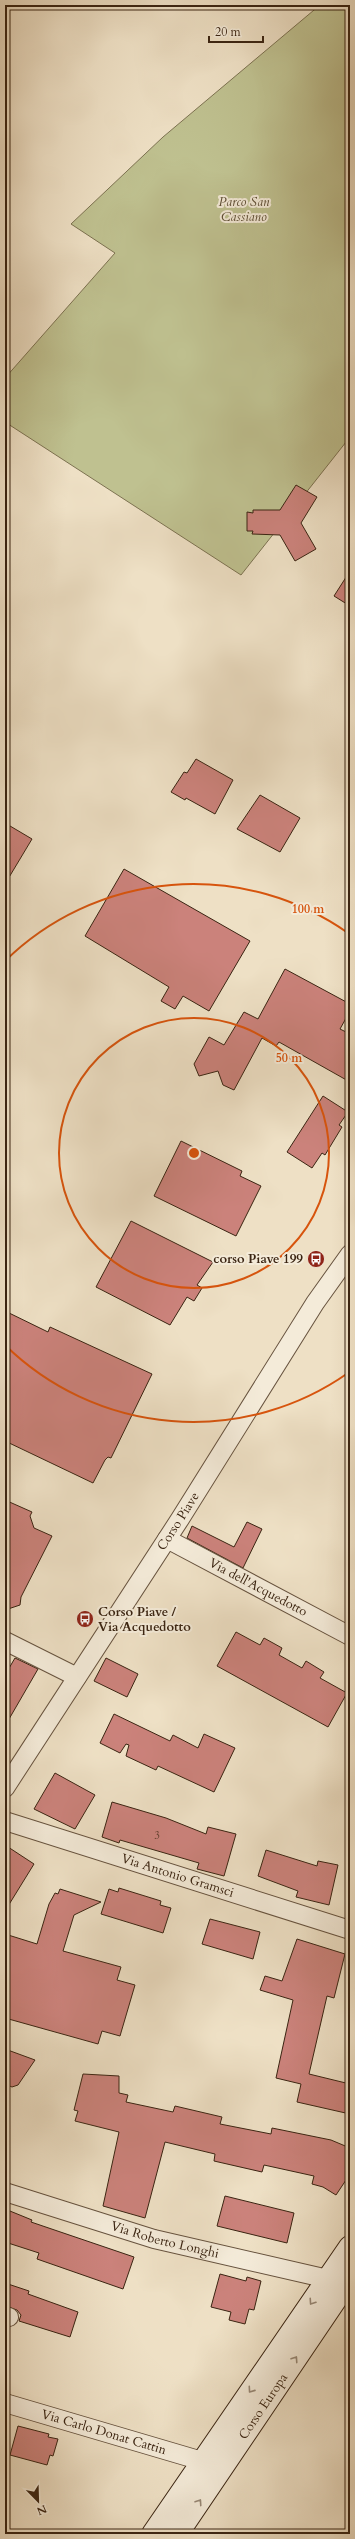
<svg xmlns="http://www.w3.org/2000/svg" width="355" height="2539" viewBox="0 0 355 2539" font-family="Cardo,serif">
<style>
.green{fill:#bfc190;stroke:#7c7251}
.building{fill:#cb827b;stroke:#3a2412}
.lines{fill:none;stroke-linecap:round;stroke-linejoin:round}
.street-casing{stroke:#67533f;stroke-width:20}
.secondary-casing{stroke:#3a2412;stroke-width:24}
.street{stroke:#f4ebd9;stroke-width:18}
.secondary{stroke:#f4ebd9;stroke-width:22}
.oneway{stroke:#978876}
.ring{fill:none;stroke:#d7540d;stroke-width:2}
.labels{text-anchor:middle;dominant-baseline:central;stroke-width:4;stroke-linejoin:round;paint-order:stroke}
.number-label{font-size:11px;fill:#5e3c2c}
.park-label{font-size:13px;font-style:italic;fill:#5b4b32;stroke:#f4ebd9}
.poi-label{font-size:13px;font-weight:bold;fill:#3a2412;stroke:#f4ebd9;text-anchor:end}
.street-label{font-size:13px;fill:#3a2412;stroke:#f4ebd9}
.centre{fill:#d7540d;stroke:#f4ebd9;stroke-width:2}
.ring-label{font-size:12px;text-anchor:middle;font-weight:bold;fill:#d7540d;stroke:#f4ebd9;stroke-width:4;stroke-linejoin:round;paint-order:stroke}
</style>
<rect width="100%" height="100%" fill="#eee0c5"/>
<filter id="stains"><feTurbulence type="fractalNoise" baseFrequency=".005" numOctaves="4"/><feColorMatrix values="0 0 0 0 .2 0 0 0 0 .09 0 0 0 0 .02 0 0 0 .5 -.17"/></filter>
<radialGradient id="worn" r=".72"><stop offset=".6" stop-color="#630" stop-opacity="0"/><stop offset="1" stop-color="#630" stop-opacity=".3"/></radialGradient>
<path class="green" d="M320,5h30v432l-109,138 -236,-153v-44l110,-125 -44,-29 92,-87z"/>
<path class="building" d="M296,485l21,12 -16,26 15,26 -21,12 -15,-26 -28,-1 1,-3h-6v-19l6,1v-3h27z
M350,571v35l-16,-10z
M196,759l37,21 -18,34 -29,-16 -1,2 -14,-8 13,-20 3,1z
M260,795l40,23 -20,34 -43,-23z
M5,823l27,16 -27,45z
M124,869l126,72 -41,70 -26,-15 -8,13 -14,-8 8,-14 -84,-51z
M285,969l65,35v7l-10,18 10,5v48l-71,-40 -3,4 -14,-8 -28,52 -11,-5 -5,-14 -19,5 -5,-12 15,-27 15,8 20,-33 14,7z
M323,1096l25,16 -9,13 3,2 -17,28 -3,-2 -10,15 -25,-16z
M181,1141l61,30 -2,5 21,10 -25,50 -82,-40z
M131,1221l82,41 -16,23 5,3 -8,13 -7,-4 -17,28 -74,-38z
M5,1311l43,21 2,-5 102,47 -41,84 -3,-1 -3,3 -12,23 -88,-42z
M5,1500l27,12 -2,4 4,12 18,8 -31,61 -1,8 -15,5z
M247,1522l15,7 -19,39 -56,-30 5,-12 42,21z
M236,1632l24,13 4,-7 18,10 -3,7 23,13 4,-7 18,11 -4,6 27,15 -19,34 -111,-61z
M15,1658l23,11 -33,57v-51z
M106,1658l32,16 -11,23 -33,-16z
M114,1714l56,27 3,-6 25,13 6,-14 31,14 -21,44 -56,-26 -2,4 -30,-14 3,-11 -3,-1 -6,9 -20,-10z
M55,1773l40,22 -20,34 -41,-20z
M112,1802l54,16 40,16 2,-7 28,7 -12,42 -27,-7 2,-6 -79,-23 -1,3 -17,-6z
M5,1845l29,19 -29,47z
M266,1850l51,16 1,-5 20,4 -9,40 -33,-8 2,-6 -40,-15z
M119,1888l42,13 -1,4 11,3 -8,25 -62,-19 8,-25 9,3z
M60,1889l41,13 -27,13 -11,36 58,16 -4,13 18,5 -15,51 -18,-5 -4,13 -93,-26v-84l32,10 12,-40 6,-11 3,1z
M210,1919l50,13 -7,27 -51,-15z
M297,1939l48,15 -11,44 -7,-2 -18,78 41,10v30l-53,-12 4,-18 -25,-6 17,-78 -33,-10 5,-14 17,5z
M5,2049l30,11 -17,25 -6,2 -7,-3z
M83,2074l36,2v17l9,2 -2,7 47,10 2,-6 47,11 -2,7 51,10 1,-6 59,12 19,8v26l-14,21 -13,-8 -11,-3 2,-8 -50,-11 -2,7 -48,-11 1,-7 -50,-12 -20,76 -42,-12 16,-74 -44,-11 3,-10 -4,-1z
M225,2196l69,17 -7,30 -70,-17z
M5,2209l27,11 -1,2 103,35 -11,32 -86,-30 2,-6 -34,-11z
M220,2274l26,7 1,-4 14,4 -7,29 -5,-1 -4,15 -16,-4 2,-8 -20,-5z
M5,2283l24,8 -1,3 50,18 -8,25 -51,-16 2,-6 -4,-5 -12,-4z
M18,2426l31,8 -1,3 10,2 -5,17 -3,-1 -3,10 -37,-10z"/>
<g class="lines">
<g class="street-casing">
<g id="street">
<path id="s1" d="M167,1539l183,97"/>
<path d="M5,1641l72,36"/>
<path id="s2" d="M5,1788l175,-269 135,-216 35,-49"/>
<path id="s3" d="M5,1821l345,109"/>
<path id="s4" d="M5,2192l149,47 174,40"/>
<path d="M5,2316l4,1"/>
<path id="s5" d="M5,2403l197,58"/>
</g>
</g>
<g class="secondary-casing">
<g id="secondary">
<path d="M153,2534l197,-287"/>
<path id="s6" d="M177,2534l173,-256"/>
</g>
</g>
<use href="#street" class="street"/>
<use href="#secondary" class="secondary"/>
</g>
<defs><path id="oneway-chevron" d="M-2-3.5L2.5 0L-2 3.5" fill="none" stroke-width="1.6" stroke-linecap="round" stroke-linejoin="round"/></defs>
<g class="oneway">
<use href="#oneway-chevron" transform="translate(312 2302) rotate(124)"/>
<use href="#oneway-chevron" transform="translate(295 2359) rotate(-56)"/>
<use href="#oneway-chevron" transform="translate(251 2390) rotate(125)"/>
<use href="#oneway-chevron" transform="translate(199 2502) rotate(-56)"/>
</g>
<g class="ring">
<circle cx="194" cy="1153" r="135"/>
<path d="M348 1373A269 269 0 0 1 5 1345M5 961A269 269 0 0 1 348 933"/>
</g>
<defs>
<g id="bus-disc" transform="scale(0.9)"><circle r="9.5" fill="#8f2418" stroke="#f4ebd9"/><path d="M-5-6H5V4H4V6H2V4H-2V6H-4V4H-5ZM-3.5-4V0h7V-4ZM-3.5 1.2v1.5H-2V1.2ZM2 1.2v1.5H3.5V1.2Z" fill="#fff"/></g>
</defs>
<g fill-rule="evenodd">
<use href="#bus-disc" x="316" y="1259"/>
<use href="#bus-disc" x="85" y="1619"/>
</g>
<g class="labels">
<g class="number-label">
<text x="157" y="1835">3</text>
</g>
<g class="park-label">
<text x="244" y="202">Parco San<tspan x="244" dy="15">Cassiano</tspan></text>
</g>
<g class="poi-label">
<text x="303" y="1259">corso Piave 199</text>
<text x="98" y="1612" text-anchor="start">Corso Piave /<tspan x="98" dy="15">Via Acquedotto</tspan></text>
</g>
<g class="street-label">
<text stroke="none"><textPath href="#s2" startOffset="318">Corso Piave</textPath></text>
<text stroke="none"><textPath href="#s1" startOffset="103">Via dell'Acquedotto</textPath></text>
<text stroke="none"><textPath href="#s3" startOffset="181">Via Antonio Gramsci</textPath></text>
<text stroke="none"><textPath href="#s4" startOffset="167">Via Roberto Longhi</textPath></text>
<text stroke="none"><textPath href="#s6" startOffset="154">Corso Europa</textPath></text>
<text stroke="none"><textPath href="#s5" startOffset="103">Via Carlo Donat Cattin</textPath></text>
</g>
</g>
<circle cx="194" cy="1153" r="6" class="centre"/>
<g class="ring-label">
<text x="308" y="913">100 m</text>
<text x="289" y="1062">50 m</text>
</g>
<rect width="355" height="2539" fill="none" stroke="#eee0c5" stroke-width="20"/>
<rect x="6" y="6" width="343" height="2527" fill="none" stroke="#3a2412" stroke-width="2"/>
<rect x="10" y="10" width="335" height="2519" fill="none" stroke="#3a2412"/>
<g transform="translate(38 2501) rotate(157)" stroke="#f4ebd9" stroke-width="3" paint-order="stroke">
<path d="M0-3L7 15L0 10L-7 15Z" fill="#3a2412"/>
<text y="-6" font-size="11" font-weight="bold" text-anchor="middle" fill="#3a2412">N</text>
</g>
<path d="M209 36v6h54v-6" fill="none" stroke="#3a2412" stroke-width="2"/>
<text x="215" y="36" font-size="12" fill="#3a2412" stroke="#f4ebd9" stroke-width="3" paint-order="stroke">20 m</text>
<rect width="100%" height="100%" filter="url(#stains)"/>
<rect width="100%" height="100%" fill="url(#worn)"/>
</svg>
